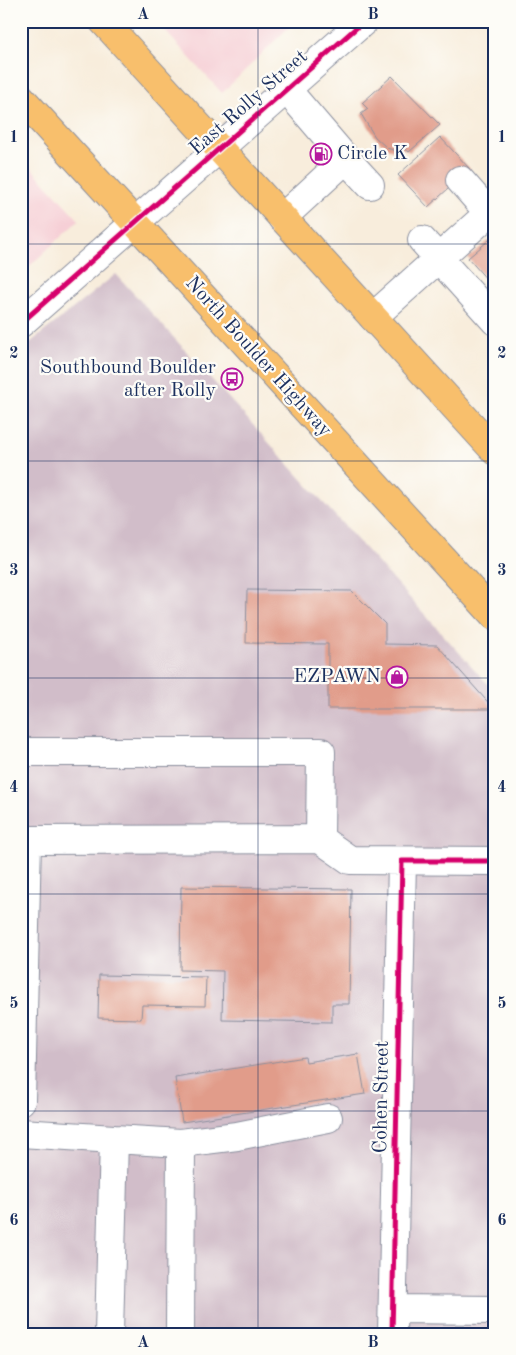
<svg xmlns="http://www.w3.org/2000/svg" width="516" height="1355" viewBox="0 0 516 1355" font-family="'Old Standard TT',serif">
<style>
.built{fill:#f6cfd6}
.industrial{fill:#d1bdc9}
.building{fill:#e19c8a}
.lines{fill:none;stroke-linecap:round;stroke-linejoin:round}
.minor-casing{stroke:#8a8e9d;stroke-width:30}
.major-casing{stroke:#8a8e9d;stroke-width:30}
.minor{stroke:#fff;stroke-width:28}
.major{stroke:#f8bf6c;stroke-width:28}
.cycleway-casing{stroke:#fdfcf7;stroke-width:8}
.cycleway{stroke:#d6006c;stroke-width:5}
.grid{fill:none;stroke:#1b2f5e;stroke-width:1;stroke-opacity:0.55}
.labels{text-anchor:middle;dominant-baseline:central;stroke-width:4.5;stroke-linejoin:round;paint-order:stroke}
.street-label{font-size:20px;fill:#1b2f5e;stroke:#fdfcf7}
.poi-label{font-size:20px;fill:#1b2f5e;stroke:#fdfcf7;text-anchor:end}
.neatline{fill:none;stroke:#1b2f5e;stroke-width:2}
.grid-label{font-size:16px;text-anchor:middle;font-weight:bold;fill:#1b2f5e}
</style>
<rect width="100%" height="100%" fill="#fdfcf7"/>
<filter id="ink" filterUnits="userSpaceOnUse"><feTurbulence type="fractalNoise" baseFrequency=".02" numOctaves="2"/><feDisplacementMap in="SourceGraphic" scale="10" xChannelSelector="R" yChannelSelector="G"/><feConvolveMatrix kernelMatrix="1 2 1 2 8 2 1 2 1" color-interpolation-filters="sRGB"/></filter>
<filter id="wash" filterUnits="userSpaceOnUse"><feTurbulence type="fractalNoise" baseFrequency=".0096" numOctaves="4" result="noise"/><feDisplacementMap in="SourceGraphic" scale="20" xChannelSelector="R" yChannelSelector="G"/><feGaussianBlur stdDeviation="1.12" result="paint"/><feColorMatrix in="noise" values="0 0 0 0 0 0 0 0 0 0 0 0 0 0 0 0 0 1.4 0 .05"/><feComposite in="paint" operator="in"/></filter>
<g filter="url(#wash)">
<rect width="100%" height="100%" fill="#f8eddc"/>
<path class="built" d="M156,21h139l-73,72z
M21,157l58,63 -58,54z"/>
<path class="industrial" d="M116,274l379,418v642h-474v-984z"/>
<g id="blocks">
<path class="building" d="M392,76l48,49 -31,27 -5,-4 -5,4 -12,-4 -12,-11 -14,-23 7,-5 -6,-6z
M440,137l30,32 -42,38 -30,-32z
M495,235v54l-27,-31z
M247,590l105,1 33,33v20l52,1 57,64h-166v-65l-82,-1z
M181,887l170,2 -2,115h-17v18l-110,-2 1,-49 -43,-1z
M99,975l107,2 -1,29 -63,-1 -1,14 -43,-1z
M358,1054l7,40 -183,28 -7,-44 130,-21 1,5z"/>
</g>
</g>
<g filter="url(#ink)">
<use href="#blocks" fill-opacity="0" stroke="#8a8e9d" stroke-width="1"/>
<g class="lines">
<g class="minor-casing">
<path id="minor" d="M346,159l24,26
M282,218l64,-59 -59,-69
M422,240l73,81
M373,317l116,-104 -29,-33
M21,323l343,-302
M21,752h300l-1,87 -293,1
M320,839l30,21 145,1
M21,841l6,-1 -6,261
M21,1133l93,6
M393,1309l102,1
M109,1334l5,-195 67,4
M180,1334l1,-191 56,-7 91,-18
M392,1334l10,-473"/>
</g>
<g class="major-casing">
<path id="major" d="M103,21l392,430
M21,98l474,518"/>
</g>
<use href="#minor" class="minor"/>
<use href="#major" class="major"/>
<g class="cycleway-casing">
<path id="cycleway" d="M21,323l343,-302
M392,1334l10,-473h93"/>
</g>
<use href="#cycleway" class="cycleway"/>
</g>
</g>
<path class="grid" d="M258,21v1313M21,244h474M21,461h474M21,678h474M21,894h474M21,1111h474"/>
<defs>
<g id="fuel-ring" transform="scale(1.125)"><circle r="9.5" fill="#fdfcf7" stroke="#b5179e" stroke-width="1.5"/><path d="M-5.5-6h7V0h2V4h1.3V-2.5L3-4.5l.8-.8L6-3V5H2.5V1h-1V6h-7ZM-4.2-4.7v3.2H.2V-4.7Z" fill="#b5179e"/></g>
<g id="bus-ring" transform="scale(1.125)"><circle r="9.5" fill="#fdfcf7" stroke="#b5179e" stroke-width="1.5"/><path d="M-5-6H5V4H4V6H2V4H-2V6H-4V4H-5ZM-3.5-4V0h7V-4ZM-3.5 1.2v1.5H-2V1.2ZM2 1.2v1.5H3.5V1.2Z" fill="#b5179e"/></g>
<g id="shop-ring" transform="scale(1.125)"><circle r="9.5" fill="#fdfcf7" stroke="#b5179e" stroke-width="1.5"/><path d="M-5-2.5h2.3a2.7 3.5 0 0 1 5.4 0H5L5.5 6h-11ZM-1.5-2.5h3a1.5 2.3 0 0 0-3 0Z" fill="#b5179e"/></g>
</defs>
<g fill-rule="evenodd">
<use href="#fuel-ring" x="321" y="154"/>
<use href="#bus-ring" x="232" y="379"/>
<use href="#shop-ring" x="397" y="677"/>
</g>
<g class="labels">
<g class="street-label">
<text transform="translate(249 103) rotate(-41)">East Rolly Street</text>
<text transform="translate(258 357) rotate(48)">North Boulder Highway</text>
<text transform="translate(382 1097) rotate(-89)">Cohen Street</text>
</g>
<g class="poi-label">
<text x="337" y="154" text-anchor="start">Circle K</text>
<text x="216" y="368">Southbound Boulder<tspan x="216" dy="23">after Rolly</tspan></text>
<text x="381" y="677">EZPAWN</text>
</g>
</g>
<rect width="516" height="1355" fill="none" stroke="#fdfcf7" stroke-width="55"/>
<rect x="28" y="28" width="460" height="1300" class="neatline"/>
<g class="grid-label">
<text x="143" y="19">A</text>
<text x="373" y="19">B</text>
<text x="14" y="142">1</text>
<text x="502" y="142">1</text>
<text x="14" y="358">2</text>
<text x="502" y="358">2</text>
<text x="14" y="575">3</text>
<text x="502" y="575">3</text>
<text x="14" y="792">4</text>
<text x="502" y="792">4</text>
<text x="14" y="1008">5</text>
<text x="502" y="1008">5</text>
<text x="14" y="1225">6</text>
<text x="502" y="1225">6</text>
<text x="143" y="1347">A</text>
<text x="373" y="1347">B</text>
</g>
</svg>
